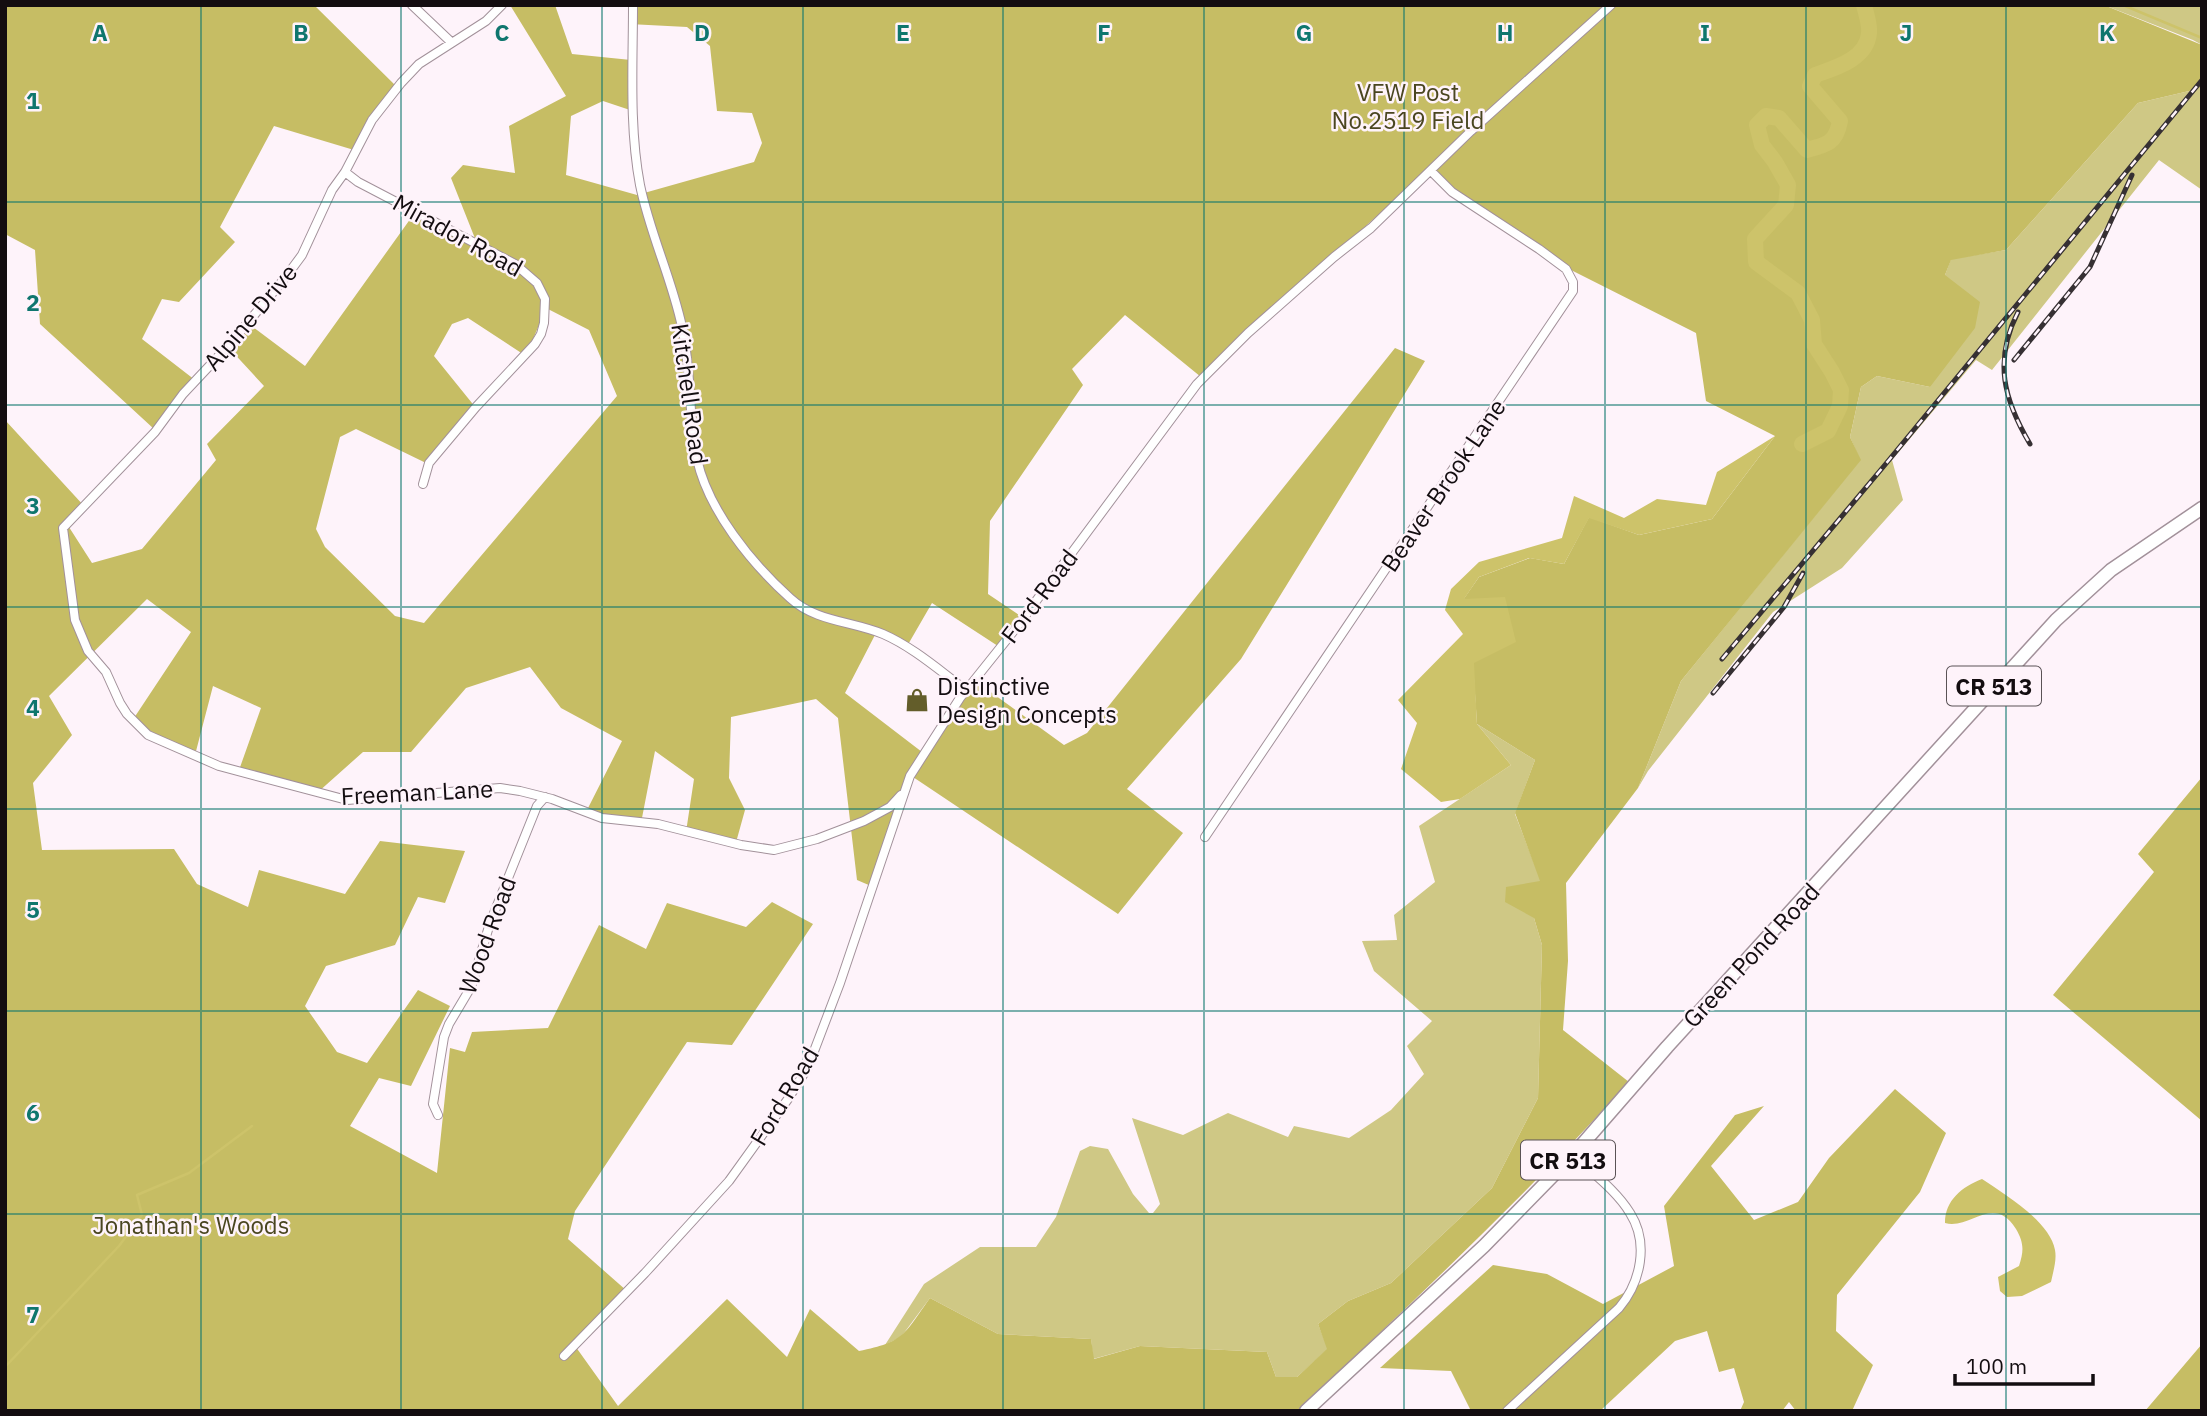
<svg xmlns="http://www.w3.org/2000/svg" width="2207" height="1416" viewBox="0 0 2207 1416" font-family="'IBM Plex Sans',sans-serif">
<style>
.green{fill:#cfc885}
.forest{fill:#c6bd64;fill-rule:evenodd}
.water{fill:#cdc36a}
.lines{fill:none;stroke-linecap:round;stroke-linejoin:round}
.stream{stroke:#cdc36a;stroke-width:2.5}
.river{stroke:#cdc36a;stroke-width:16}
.minor-casing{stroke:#a2919a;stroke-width:10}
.primary-casing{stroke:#a2919a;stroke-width:15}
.minor{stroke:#fff;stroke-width:8}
.primary{stroke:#fff;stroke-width:12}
.rail-casing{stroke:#363033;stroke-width:5}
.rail{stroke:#fef3fa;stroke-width:2.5;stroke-dasharray:8;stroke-linecap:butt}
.grid{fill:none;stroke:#0f766e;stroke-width:2;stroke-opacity:0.55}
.labels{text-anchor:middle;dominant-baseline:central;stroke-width:5;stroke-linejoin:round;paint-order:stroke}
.shield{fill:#fef3fa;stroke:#5a5256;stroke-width:2}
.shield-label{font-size:23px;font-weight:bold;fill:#130d10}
.park-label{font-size:24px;fill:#4a4620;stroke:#fef3fa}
.street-label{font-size:24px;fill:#130d10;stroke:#fef3fa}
.poi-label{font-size:24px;fill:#130d10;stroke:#fef3fa;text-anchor:start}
.grid-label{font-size:23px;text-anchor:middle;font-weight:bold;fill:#0f766e;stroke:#fef3fa;stroke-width:5;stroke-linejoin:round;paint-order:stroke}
</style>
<rect width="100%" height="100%" fill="#fef3fa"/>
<path class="green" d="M2104,5h98v40l-9,-5z
M2202,88v102l-43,-30 -167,210 -16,-10 -84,100 11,40 -61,68 -69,44 -125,159 -10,17 43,-107 179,-221 -10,-23 11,-50 16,-11 53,11 15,-112 6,-16 55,-9 132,-147z
M1477,724l58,36 -20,54 26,67 -7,37 8,27 -4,153 -46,90 -101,95 -43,18 -30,23 10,25 -31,28h-21l-9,-25 -127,-6 -47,13 -2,-20 -93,-5 -68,-36 -29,39 -16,8 39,-61 56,-37h56l20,-30 24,-66 10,-5 18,3 25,45 16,19h4l7,-9 -28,-86 51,17 45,-22 60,24 6,-11 55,12 42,-28 33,-36 -17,-28 25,-25 -58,-50 -12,-30 35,-1 -3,-25 41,-33 -16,-56 92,-61z"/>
<path class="forest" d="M5,5h309l83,82 -43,63 -80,-24 -54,101 15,15 -56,60 -17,-3 -20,40 53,41 -41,49 -114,-105 -5,-74 -30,-16z
M510,5h45l17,49 59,6 2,51 -30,-10 -32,15 -5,59 71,20 117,-33 8,-19 -10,-30 -35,-2 -7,-65 -23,-19 -58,-3v-19h1475l98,40v43l-64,15 -132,147 -55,10 -6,15 35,27 -5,26 -45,59 -53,-11 -16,11 -11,50 11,23 -180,221 -43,107 -72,95 2,78 -5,69 66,52c-105,115 -218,222 -332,329h-1292v-991l80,87 -18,17 25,39 50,-14 74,-89 -9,-16 57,-58 -36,-39 21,-23 56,42 111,-155 62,35 -27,-68 12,-13 52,8 -6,-47 57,-30zM1427,170l144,100 125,63 10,68 69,35 -63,83 -73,16 -50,-18 -25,47 -34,-6 -51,19 -16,23 10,63 4,61 58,36 -20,53 25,68 -34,6 -1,15 29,16 8,27 -4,153 -46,90 -101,95 -43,18 -30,23 9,25 -30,28h-21l-9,-25 -127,-6 -46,13 -3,-20 -93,-5 -68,-36c-26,36 -25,44 -71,53l-49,-42 -23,48 -60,-58 -109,107 -45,-63 54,-52 -59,-52 7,-28 112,-169 45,3 81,-121 -41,-22 -26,25 -79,-24 -21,46 -47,-24 -51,103 -76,4 -7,20 -15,-4 -13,125 -87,-47 29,-48 32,8 39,-80 -32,-16 -51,73 -30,-11 -32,-46 21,-40 69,-21 23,-48 27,6 20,-52 -85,-10 -35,53 -86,-24 -11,37 -51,-23 -23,-35 -132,1 -9,-67 39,-48 -23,-39 98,-97 44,33 -59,89 63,34 18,-69 48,22 -23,65 79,20 46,-41h48l55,-64 64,-21 31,41 61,33 -37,73 56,9 14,-72 39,28 -8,53 49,14 10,-36 -16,-32 2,-61 85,-18 22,19 19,162 14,6 39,-111 208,139 65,-81 -56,-44 114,-130 184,-298 -30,-13 -308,385 -23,12 -90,-65 -52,72 -77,-59 31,-60 30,15 26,-45 69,45 21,-31 -34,-23 2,-73 93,-136 -11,-16 53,-54 76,62zM546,308l43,22 28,66 -193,227 -29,-7 -70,-69 -9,-18 24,-92 16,-8 70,34 50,-55 -42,-52 18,-32 16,-6 58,38z
M2202,777v344l-149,-126 101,-123 -16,-18z
M1895,1089l51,44 -26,59 -83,103 -1,36 37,34 -21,46h-56l-7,-9 -7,9h-42l4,-9 -10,-34 -15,4 -12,-41 -32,10 -75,70h-129l-20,-40 -71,-3 113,-103 54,9 56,30 71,-38 -10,-60 71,-91 29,-9 -53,60 43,54 44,-18 31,-44z
M2202,1344v67h-57z"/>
<path class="water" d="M1775,436l-63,83 -73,16 -50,-17 -25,46 -35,-6 -50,19 -15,22 41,-2 11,45 -42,21 3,61 34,41 -51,34 -19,3 -40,-33 16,-46 -19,-23 65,-66 -18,-24 6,-21 28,-27 83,-24 12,-42 50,22 33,-19 49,6 11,-33z
M1982,1179c22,15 68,42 73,71 2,10 -2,22 -4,32l-29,14 -15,1 -7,-6 -2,-14 21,-11c5,-15 5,-23 -3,-37 -23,-36 -45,1 -71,-6 0,-23 17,-36 37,-44z"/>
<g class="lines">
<path class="stream" d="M2123,5l79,33
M5,1367l114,-121 23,-31 -5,-20 52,-22 63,-47"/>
<path class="river" d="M1802,444l26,-13 12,-25 1,-16 -9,-18 -18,-28 -2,-24 -14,-27 -42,-31 -1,-23 31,-34 2,-20 -13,-23 -13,-17 -5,-20 9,-9 13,2 28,32c20,-5 29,-7 33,-29l-30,-35 5,-11c20,-7 52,-16 54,-42 1,-9 -3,-19 -5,-28"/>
<g class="minor-casing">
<path id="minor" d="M412,5l39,37
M502,5l-16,16 -67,43 -18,19 -29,37 -27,52 -13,18 -30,65 -17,23 -56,67 -46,49 -28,38 -92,96 12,92 13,31 18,21 14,31 7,11 21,21 71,31 128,34 153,-12 20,3 32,8 50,19 56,6 83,21 33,5 43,-11 47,-18 26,-14 11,-12
M633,5c0,59 -4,122 7,180 10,49 32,94 42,142 10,44 6,89 15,132 11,51 55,105 93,139 26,24 62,23 93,36 30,13 57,37 83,56
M345,172l13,10 157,82 22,19 8,16 -1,24 -3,11 -6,10 -59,63 -47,56 -6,21
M1205,837l368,-546v-9l-7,-13 -27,-20 -87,-57 -21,-21
M438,1115l-5,-11 11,-67 5,-13 22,-37 19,-64 47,-117 8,-9
M564,1356l81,-83 84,-92 59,-82 20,-32 32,-84 70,-207 50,-78 56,-70 181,-244 51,-51 86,-76 37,-29 100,-97 140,-126
M1507,1411l112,-103c22,-26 30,-65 11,-95 -14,-23 -38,-40 -57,-58"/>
</g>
<g class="primary-casing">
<path id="primary" d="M1306,1411l178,-165 89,-91 94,-108 389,-427 55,-50 91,-62"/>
</g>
<use href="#minor" class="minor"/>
<use href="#primary" class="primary"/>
<g class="rail-casing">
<path id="rail" d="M2018,312c-25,49 -14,88 12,132
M2014,360l76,-93 42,-92
M1722,659l162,-193 318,-386
M1713,693l71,-86 19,-34"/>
</g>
<use href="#rail" class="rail"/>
</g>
<path class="grid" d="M201,5v1406M401,5v1406M602,5v1406M803,5v1406M1003,5v1406M1204,5v1406M1404,5v1406M1605,5v1406M1806,5v1406M2006,5v1406M5,202h2197M5,405h2197M5,607h2197M5,809h2197M5,1011h2197M5,1214h2197"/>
<defs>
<g id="shop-bare" transform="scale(1.89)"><path d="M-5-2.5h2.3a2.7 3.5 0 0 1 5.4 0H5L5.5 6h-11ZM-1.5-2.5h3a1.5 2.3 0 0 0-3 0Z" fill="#635d2a" stroke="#fef3fa" stroke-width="2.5" paint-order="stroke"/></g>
</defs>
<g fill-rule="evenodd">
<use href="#shop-bare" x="917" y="700"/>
</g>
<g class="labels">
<g class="shield">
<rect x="1947" y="666.5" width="94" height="39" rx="5"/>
<rect x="1521" y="1140.5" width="94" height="39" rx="5"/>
</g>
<g class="shield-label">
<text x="1994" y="686">CR 513</text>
<text x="1568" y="1160">CR 513</text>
</g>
<g class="park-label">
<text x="1408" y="92">VFW Post<tspan x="1408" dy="28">No.2519 Field</tspan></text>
<text x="191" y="1225">Jonathan's Woods</text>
</g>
<g class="street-label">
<text transform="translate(458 235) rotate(29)">Mirador Road</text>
<text transform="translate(250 317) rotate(-50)">Alpine Drive</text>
<text transform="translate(690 394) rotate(82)">Kitchell Road</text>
<text transform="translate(1443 485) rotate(-56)">Beaver Brook Lane</text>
<text transform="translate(1039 596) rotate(-53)">Ford Road</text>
<text transform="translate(417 792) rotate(-3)">Freeman Lane</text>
<text transform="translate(487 935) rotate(-70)">Wood Road</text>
<text transform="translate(1751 955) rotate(-47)">Green Pond Road</text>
<text transform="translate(784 1096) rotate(-59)">Ford Road</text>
</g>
<g class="poi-label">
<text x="937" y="686">Distinctive<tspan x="937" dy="28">Design Concepts</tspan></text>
</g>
</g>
<g class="grid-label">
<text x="100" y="41">A</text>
<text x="301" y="41">B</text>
<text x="502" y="41">C</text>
<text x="702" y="41">D</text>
<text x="903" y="41">E</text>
<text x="1104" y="41">F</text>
<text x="1304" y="41">G</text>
<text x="1505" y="41">H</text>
<text x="1705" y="41">I</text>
<text x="1906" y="41">J</text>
<text x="2107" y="41">K</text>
<text x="33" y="109">1</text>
<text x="33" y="311">2</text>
<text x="33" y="514">3</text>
<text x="33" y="716">4</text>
<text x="33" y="918">5</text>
<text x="33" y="1121">6</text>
<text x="33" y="1323">7</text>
</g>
<rect width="2207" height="1416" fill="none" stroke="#130d10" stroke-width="14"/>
<path d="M1955 1374v10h138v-10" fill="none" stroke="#130d10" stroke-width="3.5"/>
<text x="1966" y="1374" font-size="21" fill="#130d10" stroke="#fef3fa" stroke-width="5" paint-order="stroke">100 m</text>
</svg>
